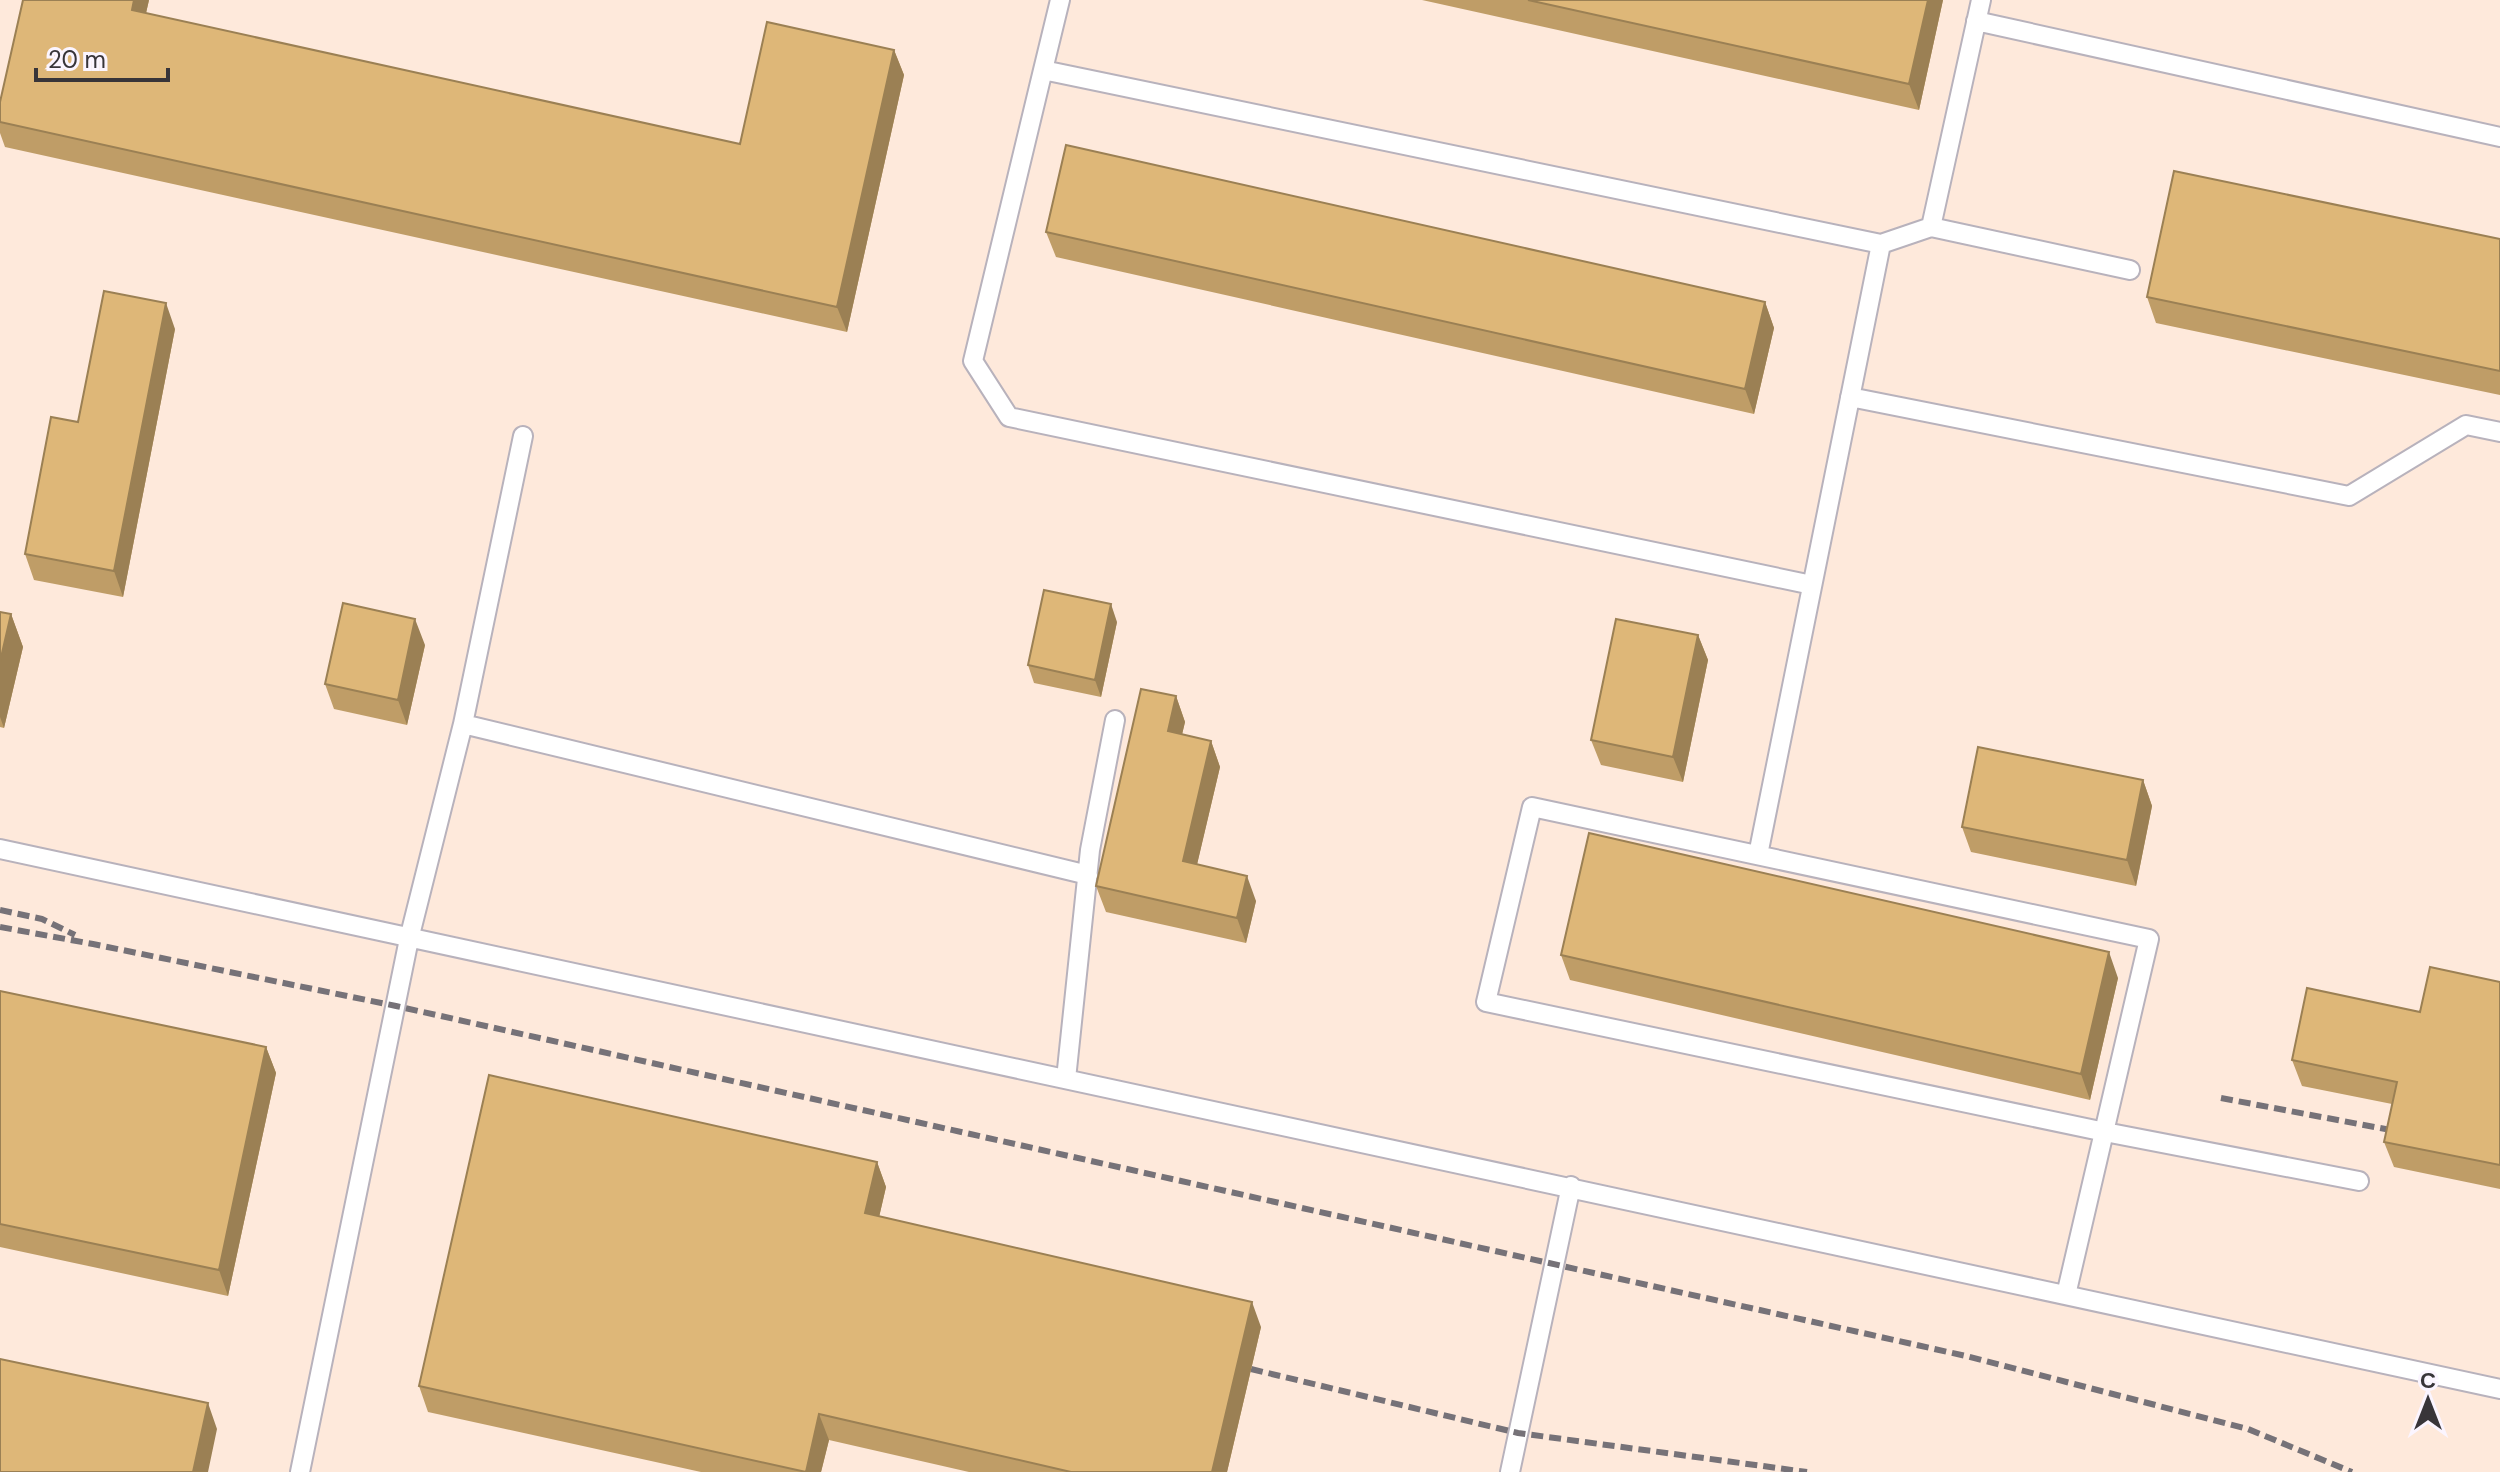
<svg xmlns="http://www.w3.org/2000/svg" width="2500" height="1472" viewBox="0 0 2500 1472" font-family="'DM Sans',sans-serif">
<style>
.industrial{fill:#fee9db}
.lines{fill:none;stroke-linecap:round;stroke-linejoin:round}
.service-casing{stroke:#b8b2bc;stroke-width:22}
.service{stroke:#fff;stroke-width:18}
.rail{stroke:#767278;stroke-width:6;stroke-dasharray:12 6;stroke-linecap:butt}
.wall{fill:#bf9d67}
.shaded-wall{fill:#9b8054}
.building{fill:#deb778;stroke:#9b8054;stroke-width:2}
</style>
<rect width="100%" height="100%" fill="#fbf5ff"/>
<path class="industrial" d="M0,0h2500v1472h-2500z"/>
<g class="lines">
<g class="service-casing">
<path id="service" d="M1060,0l-17,70 838,174
M1976,21l524,116
M1043,70l-70,291 36,56 803,168
M1931,227l199,43
M1850,397l499,99 117,-71 34,7
M463,724l60,-288
M0,849l2500,540
M1758,855l123,-611 50,-17 50,-227
M1066,1079l24,-229 25,-130
M2066,1295l83,-356 -617,-132 -46,195 619,130 254,49
M300,1472l109,-533 54,-215 625,151
M1510,1472l61,-286"/>
</g>
<use href="#service" class="service"/>
<path class="rail" d="M0,910l42,9 33,16
M0,927l93,17 303,62 1570,350 282,73 104,43
M2221,1098l180,34
M1251,1369l267,64 289,39"/>
</g>
<path class="wall" d="M149,0l-3,13 594,131 154,-94 10,25 -57,257 -842,-185 -5,-14v-31z
M1422,0h521l-24,110z
M1046,232l719,70 9,26 -20,86 -698,-157z
M2500,239v156l-344,-72 -9,-26z
M175,329l-52,268 -89,-17 -9,-26 53,-132z
M0,612l11,2 12,33 -19,81 -4,-1z
M1117,622l-16,75 -67,-14 -6,-18z
M1698,635l10,25 -25,122 -82,-17 -10,-25z
M425,645l-18,80 -73,-16 -9,-25z
M1176,696l9,26 -3,12 29,7 9,26 -23,97 59,37 -10,42 -140,-31 -10,-26z
M2143,780l9,26 -16,80 -165,-34 -9,-25z
M1561,955l557,23 -28,122 -520,-120z
M2500,982v207l-106,-22 -10,-25 8,-38 -90,-18 -10,-26z
M0,991l266,56 10,26 -48,223 -228,-49z
M877,1162l9,25 -7,30 382,110 -34,145h-258l-140,-32 -8,32h-120l-273,-60 -9,-26z"/>
<path class="shaded-wall" d="M134,0h15l-8,35 -9,-25z
M1928,0h15l-24,110 -10,-26z
M894,50l10,25 -57,257 -10,-25z
M1765,302l9,26 -20,86 -9,-25z
M166,303l9,26 -52,268 -9,-26z
M1111,604l6,18 -16,75 -6,-17z
M11,614l12,33 -19,81 -4,-11v-55z
M415,619l10,26 -18,80 -9,-25z
M1698,635l10,25 -25,122 -10,-25z
M1176,696l9,26 -8,34 -9,-25z
M1211,741l9,26 -28,119 -9,-25z
M2143,780l9,26 -16,80 -9,-26z
M1247,876l9,25 -10,42 -9,-25z
M2109,952l9,26 -28,122 -9,-26z
M266,1047l10,26 -48,223 -9,-26z
M877,1162l9,25 -12,52 -9,-26z
M1252,1302l9,25 -34,145h-15z
M208,1403l9,26 -9,43h-15z
M819,1414l10,26 -8,32h-15z"/>
<path class="building" d="M23,0h111l-2,10 608,134 27,-122 127,28 -57,257 -837,-185v-20z
M1528,0h400l-19,84z
M1066,145l699,157 -20,87 -699,-157z
M2174,171l326,68v132l-353,-74z
M104,291l62,12 -52,268 -89,-17 26,-137 27,5z
M1044,590l67,14 -16,76 -67,-15z
M343,603l72,16 -17,81 -73,-16z
M0,612l11,2 -11,48z
M1616,619l82,16 -25,122 -82,-17z
M1141,689l35,7 -8,35 43,10 -28,120 64,15 -10,42 -141,-32z
M1978,747l165,33 -16,80 -165,-33z
M1589,833l520,119 -28,122 -520,-119z
M2430,967l70,15v183l-116,-23 13,-60 -105,-22 15,-72 113,24z
M0,991l266,56 -47,223 -219,-46z
M489,1075l388,87 -12,51 387,89 -40,170h-141l-252,-58 -13,58 -387,-86z
M0,1359l208,44 -15,69h-193z"/>
<g transform="translate(2428 1400)" stroke="#fbf5ff" stroke-width="6" paint-order="stroke">
<path d="M0-6L14 30L0 20L-14 30Z" fill="#383539"/>
<text y="-12" font-size="22" font-weight="bold" text-anchor="middle" fill="#383539">С</text>
</g>
<path d="M36 68v12h132v-12" fill="none" stroke="#383539" stroke-width="4"/>
<text x="48" y="68" font-size="24" fill="#383539" stroke="#fbf5ff" stroke-width="6" paint-order="stroke">20 m</text>
</svg>
